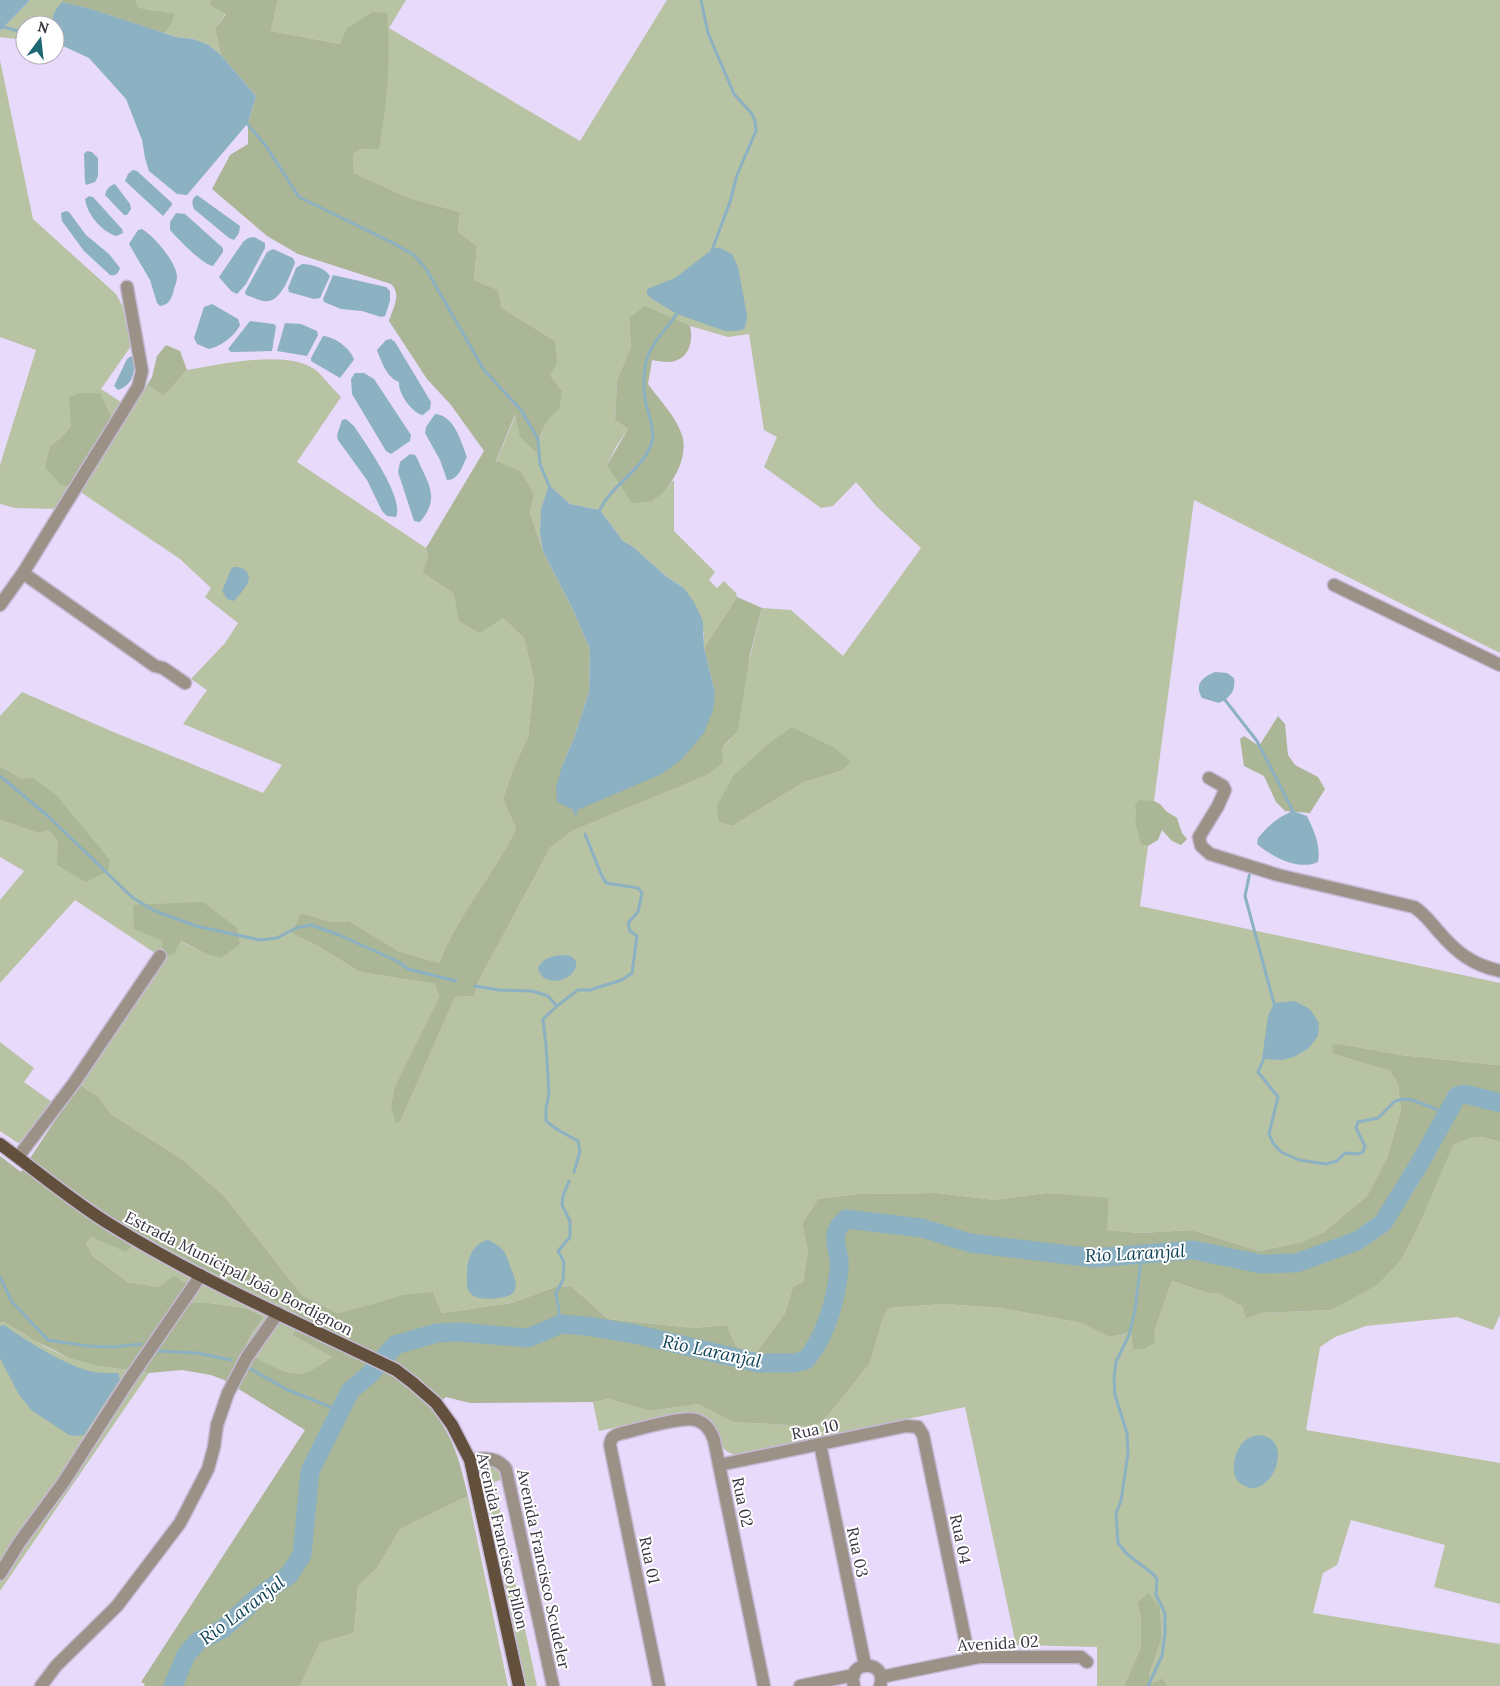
<svg xmlns="http://www.w3.org/2000/svg" width="1500" height="1686" viewBox="0 0 1500 1686" font-family="Lora,serif">
<style>
.green{fill:#b8c3a3;fill-rule:evenodd}
.forest{fill:#aab695;fill-rule:evenodd}
.water{fill:#8cb1c2}
.lines{fill:none;stroke-linecap:round;stroke-linejoin:round}
.stream{stroke:#8cb1c2;stroke-width:3}
.river{stroke:#8cb1c2;stroke-width:19}
.minor-casing{stroke:#c4b9d5;stroke-width:15}
.major-casing{stroke:#c4b9d5;stroke-width:15}
.minor{stroke:#9c9186;stroke-width:12}
.major{stroke:#62503c;stroke-width:12}
.labels{text-anchor:middle;dominant-baseline:central;stroke-width:4;stroke-linejoin:round;paint-order:stroke}
.street-label{font-size:16px;fill:#38333f;stroke:#fff}
.water-label{font-size:18px;font-style:italic;fill:#0f4256;stroke:#fff}
</style>
<rect width="100%" height="100%" fill="#e7dafa"/>
<path class="green" d="M30,0h181v5l15,8 -11,16 6,26 -14,-11 -14,-5 -17,-2 -88,-29 -26,-6 -10,20v3h-27v15l-25,-3v-6z
M278,0h128l-17,28 191,113 87,-141h833v653l-306,-153 -54,406 360,77v81l-5,1 -94,-10 -61,-11 -7,10 57,17 8,13 3,26 -14,48 -20,38 -43,36 -20,10 -45,9 -67,-21 -52,3 -34,-3 3,-31 -63,-6 -51,7 -58,-7 -80,1 -39,5 -16,25 6,27 -5,31 -10,5 -8,26 -30,41 -19,-8 -9,-21 -34,3 -85,-9 -37,-33 -16,1 -43,16 -70,10 -9,-21 -95,21 -36,-18 -78,-99 -41,-36 -72,-46 -12,-17 -20,-13 85,-125 -89,-59 -75,83v-83l24,-29 -24,-14v-37l38,13 11,-2 9,10 27,41 -63,-103 -22,-13v-50l22,-24 89,39 152,62 19,-28 -99,-41 24,-34 -16,-11 34,-36 13,-20 -33,-26 6,-9 -31,-29 -101,-68 51,-83 17,-23 17,11 23,-26c33,-5 102,-22 130,1 8,8 16,18 24,26l-44,65 129,86 2,9 -6,15 32,22 49,24 21,20 10,42 -6,57 -15,32 -10,30 13,30c-23,46 -58,86 -77,134l-41,-12 -49,-30 -17,1 -31,-9 -10,20 27,13 42,26 75,12 4,13 -45,91 -3,18 10,14 54,-123 19,-1 4,-14 72,-134 22,-17 133,-55 17,-28 8,-8 32,-132 29,2 52,46 78,-108 -44,-41 -21,-25 -23,24 -12,2 -57,-41 13,-30 -13,-7 -15,-96 -21,3 -38,-11 -61,-8 2,29 -14,33 -2,40 13,9 -12,18 -9,18 47,35 20,-20v51l41,41 -6,8 8,8 7,-7 12,12 1,4 -33,51v-16l-20,-44 -17,-11 -35,-31 -9,-5 -23,-31 -30,-6 -20,-18c-11,22 -11,40 -7,65l-13,-38 4,-19 -13,-23 -25,-9 20,-48 21,38 6,-24 19,-37 -12,-16 5,-34 -53,-33 -4,-18 -24,-10 3,-34 -19,-14 2,-20 -51,-14 -55,-25 -1,-19 8,-5h18l-39,-105 -69,-13zM833,747l8,24 -37,11 -72,44 -13,-4zM237,928l-33,25 -24,-12 -17,12 -2,-13z
M0,60l33,159 83,75 7,13 8,39 -30,43 23,15 -66,105 -43,-1 -15,-4v-39l36,-115 -36,-13z
M0,1042l34,26 -10,14 28,20 -28,38 -6,3 -18,-12z
M1471,1136l15,2 14,4v173l-7,15 -36,-13 -91,9 -31,11 -15,10 -14,83 194,33v141l-66,-17 11,-42 -94,-25 -14,45 -14,8 -10,40 187,31v42h-332l-5,-8 -11,7 -3,-11 13,-36 -2,-31 -23,-4 4,15v29l-17,39h-27v-39l-81,-2 -51,-238 -229,48c-27,-6 -14,-37 -45,-43l-92,19 -6,-29 16,-3 41,12 48,-7 35,18 73,4 12,-2 9,-7 43,-54 13,-45 6,-10 55,-4 57,4 80,15 28,14 22,-4 2,16h12l9,-17 18,-51 39,13 6,-1 25,13 4,13 16,-6 69,-3 70,-50 15,-28 32,-80 5,-7z
M143,1234l62,35 83,39 15,10 -11,17 40,22c-8,5 -18,14 -27,16 -20,3 -45,-11 -61,-22l9,-20 11,-14 -18,-9 -37,-5h-18l-10,-7 -22,-9 -31,-5 -35,-26 -7,-13 6,-6z
M4,1322c22,13 44,29 68,36 25,8 51,11 77,15l-149,218v-268z
M491,1465l7,3 3,12 -7,2 43,204h-11l-44,-214z
M468,1496l40,190h-208l20,-43 34,-10 4,-47 19,-18 23,-39z"/>
<path class="forest" d="M62,0h73l3,8 36,6 -2,9 -8,10 -76,-25 -26,-6z
M211,0h67l-7,31 69,13 7,-16 26,-16 14,1c4,46 0,91 -8,136h-18l-8,5 1,19 55,25 51,14 -2,20 19,14 -3,34 24,10 4,18 53,33 2,22 -7,12 12,16 -3,19c-17,11 -18,24 -22,43l-17,-16 -5,-22 -19,46 25,10 13,23 -4,19 13,38 30,59 17,39 -1,43 -15,46 -13,31 154,-76 -11,-45 33,-51 25,11 -12,47 -12,75 -16,18 1,15 -18,13 -133,55 -22,17 -72,134 -4,14 -19,1 -54,123 -5,4 -5,-18 3,-18 45,-91 -4,-13 -75,-12 -42,-26 -27,-13 10,-20 31,9 17,-1 49,30 41,12c19,-48 54,-88 77,-134l-13,-30 10,-30 15,-32 6,-57 -10,-42 -21,-20 -23,15 -21,-12 -5,-27 -32,-22 6,-15 -2,-9 58,-97 -33,-46 -24,-26 -38,-58c4,-13 13,-27 2,-37l-93,-30 -31,-18 -55,-47 18,-34 18,-11v-21l8,-27 -35,-41 -6,-26 11,-15 -16,-9z
M645,306l45,20c4,16 -2,35 -21,36 -6,0 -12,-1 -17,-2l-4,24c12,17 27,31 34,51 7,22 -10,52 -27,64 -5,4 -16,3 -23,4l-25,-38 21,-36 -13,-9 2,-40 14,-33 -2,-29z
M166,345l14,6 7,19 -23,26 -17,-11 5,-8 5,-21z
M81,393h19l13,27 -42,67 -11,-3 -15,-17 5,-20 11,-9 10,-11 -2,-30z
M1278,716l7,8 3,31 7,10 23,12 7,12 -15,24 -25,-2 -9,-9 -12,-26 -20,-10 -4,-27 4,-3 15,10z
M792,727l41,20 18,14 -10,10 -37,11 -72,44 -13,-4 -2,-16 16,-30 35,-32z
M0,766l22,13 11,-1 24,18 53,64 -2,11 -22,11 -29,-17 1,-24 -9,-10 -11,2 -38,-13z
M1139,800l15,1 6,3 6,7 11,7 5,15 5,6 -6,6 -9,-4 -10,-11 -4,10 -10,6 -7,-2 -6,-23 2,-4 -2,-12z
M203,902l34,26 3,16 -19,14 -17,-5 -23,-12 -7,13 -7,2 -4,-3 -2,-13 -27,-11 -1,-24z
M1340,1044l61,11 94,10 5,-1v34l-34,-11 -19,26 13,-12h11l29,6v35c-23,-7 -26,-7 -47,3l-37,87 -15,28 -24,25 -46,25 -69,3 -16,6 -4,-13 -25,-13 -6,1 -39,-13 -18,51 1,10 -10,7h-12l-2,-16 -22,4 -28,-14 -80,-15 -57,-4 -55,4 -6,10 -13,45 -43,54 -9,7 -12,2 -73,-4 -35,-18 -48,7 -41,-12 -16,3 -123,1 -24,-6 -14,12c23,32 27,50 36,87l-68,33 -23,39 -19,18 -4,47 -34,10 -20,43h-156l1,-2 -4,-2 164,-252 -81,-50 -13,-5 -29,-5 -33,3 -54,-8 -25,-7 -35,-17 -31,-19 -4,1v-167l21,16 58,-88 20,13 12,17 72,46 41,36 78,99 36,18 32,-8 33,-10 30,-3 9,21 70,-10 43,-16 16,-1 37,33 85,9 34,-3 9,21 19,8 30,-41 8,-26 10,-5 5,-31 -6,-27 16,-25 39,-5 80,-1 58,7 51,-7 63,5 -2,32 33,3 52,-3 67,21 44,-9 21,-10 43,-36 20,-38 14,-48 -3,-26 -8,-13 -57,-17 -1,-9zM143,1235l62,34 83,39 15,10 -11,17 40,22c-8,5 -16,12 -25,15 -17,7 -49,-12 -63,-22l9,-19 11,-14 -18,-9 -37,-5h-18l-10,-7 6,-12 -13,-8 -15,11 -31,-5 -35,-26 -7,-13 6,-6 34,15z
M1148,1593l12,14 2,31 -13,36 3,10 11,-6 5,8h-44l17,-39v-29l-4,-15z"/>
<path class="water" d="M0,0h30l-30,31z
M62,2l26,6 88,29 17,2 14,5 14,11 35,41 -8,27 -61,72 -10,-1 -28,-23 -4,-13 -3,-18 -16,-41 -37,-41 -26,-12 -8,-10v-11h-3c0,-10 3,-16 10,-23z
M87,151l5,1 6,6v18l-3,6 -9,3 -1,-3 -1,-28z
M133,170l4,1 35,32v2l-9,11 -38,-35 3,-7z
M115,184l15,20 1,5 -4,6h-3l-19,-20c1,-5 5,-10 10,-11z
M197,195l43,31 -1,7 -5,7 -5,-2 -35,-29c-2,-6 -3,-10 3,-14z
M89,196l4,1 29,32 1,4 -7,3c-15,-5 -29,-22 -31,-37z
M66,211l3,1 17,23 23,19 11,14c-2,6 -4,8 -10,7l-26,-24 -22,-30 -1,-8z
M176,213l9,1 38,34v4l-10,14c-10,-1 -35,-27 -43,-36v-8z
M142,229c12,7 35,34 35,48 0,5 -3,11 -4,16 -2,7 -5,12 -13,13l-3,-3 -7,-23 -21,-36 9,-14z
M254,237l11,6v5l-19,36 -9,10 -6,-3 -12,-14 24,-35 5,-4z
M714,248h6l12,6 6,13 9,48v5l-3,9 -7,2h-12l-48,-17 -25,-15 -5,-5v-5l28,-11z
M273,249l20,9 2,5c-5,11 -12,35 -26,38 -8,1 -16,-4 -23,-6l-1,-3 22,-40z
M302,264c10,0 23,4 28,12l-10,22 -6,1 -25,-7 -1,-4 8,-20z
M333,275l53,12 4,4v10l-5,15 -4,1 -19,-6 -21,-2 -17,-7 -1,-3z
M212,304l26,15 2,6c-4,10 -20,22 -31,24l-12,-5 -3,-6 10,-31z
M250,321l24,3 2,2 -4,25 -41,1 -3,-3z
M285,323l16,1 16,7 1,4 -11,21 -30,-5z
M323,336c12,1 27,12 31,23l-1,2 -13,17 -29,-17v-3z
M391,339l4,3 36,60 -1,7 -7,6c-11,-2 -25,-22 -24,-33 -12,-4 -18,-21 -22,-32l9,-10z
M131,356l3,2c1,14 -1,27 -16,32l-4,-4 13,-27z
M355,373h9l10,6 37,56 -1,6 -19,13 -5,-3 -34,-57 -1,-15z
M435,414c19,1 26,27 32,43 -5,9 -8,23 -20,23l-7,-20 -15,-27 1,-6z
M346,419l8,7c11,17 51,72 42,91l-9,-1 -5,-5 -15,-31 -29,-40 -1,-5 5,-15z
M410,454l5,1 2,3c11,26 24,39 3,64l-6,-1 -16,-49 2,-10z
M549,485l21,19 30,6 23,31 9,5 35,31 17,11 10,14 9,19 1,27 11,45 -2,17 -9,23 -22,26 -20,15 -87,37 -18,-9 -1,-14 5,-19 13,-31 15,-46 1,-43 -17,-39 -30,-59 -3,-18 1,-24z
M234,567c4,0 8,0 11,3 11,10 -5,23 -11,31l-7,-2 -5,-8 9,-22z
M1215,672l12,1 7,5c2,13 -4,20 -15,25l-17,-5c-8,-13 0,-21 13,-26z
M1293,811l14,5c7,15 14,29 11,46 -19,9 -46,-5 -61,-18l1,-6c10,-12 20,-21 35,-27z
M562,955l9,1 5,5c3,20 -34,29 -38,7 5,-10 13,-12 24,-13z
M1295,1001l15,8 9,14 -1,13 -9,12 -13,8 -13,4 -21,-1 6,-43 6,-13z
M1466,1087l34,11v9l-29,-6h-11l-13,12c0,-16 1,-23 19,-26z
M488,1240c5,3 10,5 13,8 5,5 7,12 9,18 4,11 13,26 -5,31 -10,2 -26,4 -34,-3 -4,-3 -4,-9 -4,-14 -1,-16 3,-36 21,-40z
M4,1325c25,17 61,41 90,47 8,1 16,1 24,1l2,6 -36,56 -7,1 -8,-1 -38,-25 -13,-17 -18,-35v-32z
M1258,1435c41,2 11,72 -18,48 -12,-9 -5,-37 7,-44 3,-2 7,-3 11,-4z"/>
<g class="lines">
<path class="stream" d="M701,0l7,33 26,61 18,20 3,7 1,10 -19,44 -7,27 -18,48
M0,26l25,7
M245,121l21,25 33,51 96,47 19,11 12,14 58,101 37,40 17,29 2,25 10,24
M599,512c10,-25 42,-41 52,-67 5,-14 -2,-28 -5,-41 -3,-14 -3,-28 0,-42 5,-21 23,-34 33,-52
M1225,700l32,41 36,70 -3,3
M0,776l49,41 84,81 22,13 41,15 64,14 17,-2 19,-10 15,-3 28,10 58,26 11,8 48,12
M576,814l-1,-3 2,-3
M1250,872l-5,24 30,111
M475,986l24,4 33,1 16,5 9,10
M1265,1056l-7,16 20,25 -9,37 4,9 8,9 18,8 27,4 11,-3 8,-8 13,1 5,-2 2,-6 -9,-18 2,-6 20,-4 17,-17 8,-2 9,1 35,13
M574,1172l6,-21 -2,-10 -20,-11 -12,-9v-13l3,-14 -3,-49 -3,-26 14,-13 21,-16h12l32,-10 10,-7 5,-37 -7,-5 -2,-8 10,-11 4,-19 -4,-5 -32,-5 -5,-9 -16,-40
M1142,1253l-7,57 -6,25 -13,27 -2,15 1,18 12,38 1,20 -7,48 -5,12 2,30 9,11 26,20 4,5 -1,16 9,18v20l-3,23 -14,30
M0,1277l12,25 36,38 39,6 26,1 28,-3
M561,1324l-5,-31 7,-13 1,-18 -6,-11 12,-14v-16l-8,-16 1,-9 6,-15
M157,1351l40,2 34,7
M247,1367l39,22 54,22"/>
<path class="river" d="M173,1686l13,-31 12,-14 25,-12 35,-32 31,-22 13,-20 8,-84 40,-80 19,-16 26,-30 42,-12 21,-1 70,6 33,-14 25,2 49,8 123,29h36l12,-3c20,-24 30,-60 33,-91 2,-11 -5,-23 -3,-35 1,-6 5,-11 10,-15l76,9 48,15 124,15 99,-8 68,14 35,-1 61,-22 26,-18 38,-62 36,-65 8,-2 35,9"/>
<g class="minor-casing">
<path id="minor" d="M23,573l132,93 8,2 22,15
M1334,585l166,80
M0,605l23,-32 115,-186 4,-16 -15,-84
M1209,778l14,8 2,4 -7,16 -19,31 2,9 9,8 68,21 136,32c10,6 17,16 25,25 18,21 34,33 61,39
M18,1157l56,-74 86,-127
M820,1444l45,221
M470,1460c14,-3 28,-3 36,9l47,217
M719,1465l187,-39 12,1 5,8 46,223
M0,1574l19,-31 44,-60 64,-100 74,-108
M881,1677l98,-20h102l6,5
M41,1686l15,-20 61,-60 63,-83 28,-54 6,-22 3,-22 11,-32 19,-36 31,-44
M659,1686l-49,-241c1,-7 3,-9 9,-11 17,-4 63,-18 77,-14 10,3 15,11 18,20l50,246
M800,1686l54,-11
M854,1686c-9,-27 35,-27 26,0"/>
</g>
<g class="major-casing">
<path id="major" d="M0,1144c37,27 72,57 111,81 90,56 189,98 285,145l17,13 23,20 16,22 18,35 49,226"/>
</g>
<use href="#minor" class="minor"/>
<use href="#major" class="major"/>
</g>
<g class="labels">
<g class="street-label">
<text transform="translate(239 1273) rotate(27)">Estrada Municipal João Bordignon</text>
<text transform="translate(815 1429) rotate(-12)">Rua 10</text>
<text transform="translate(743 1502) rotate(78)">Rua 02</text>
<text transform="translate(961 1539) rotate(78)">Rua 04</text>
<text transform="translate(503 1541) rotate(77)">Avenida Francisco Pillon</text>
<text transform="translate(858 1552) rotate(78)">Rua 03</text>
<text transform="translate(650 1560) rotate(78)">Rua 01</text>
<text transform="translate(544 1569) rotate(78)">Avenida Francisco Scudeler</text>
<text transform="translate(998 1643) rotate(-3)">Avenida 02</text>
</g>
<g class="water-label">
<text transform="translate(1135 1253) rotate(-3)">Rio Laranjal</text>
<text transform="translate(712 1351) rotate(12)">Rio Laranjal</text>
<text transform="translate(242 1610) rotate(-37)">Rio Laranjal</text>
</g>
</g>
<g transform="translate(40 40) rotate(15)"><circle r="24" fill="#ffffff" stroke="#afadb2"/>
<path d="M0-4L9 19L0 12L-9 19Z" fill="#1e6873"/>
<text y="-8" font-size="14" font-weight="bold" text-anchor="middle" fill="#38333f">N</text>
</g>
</svg>
